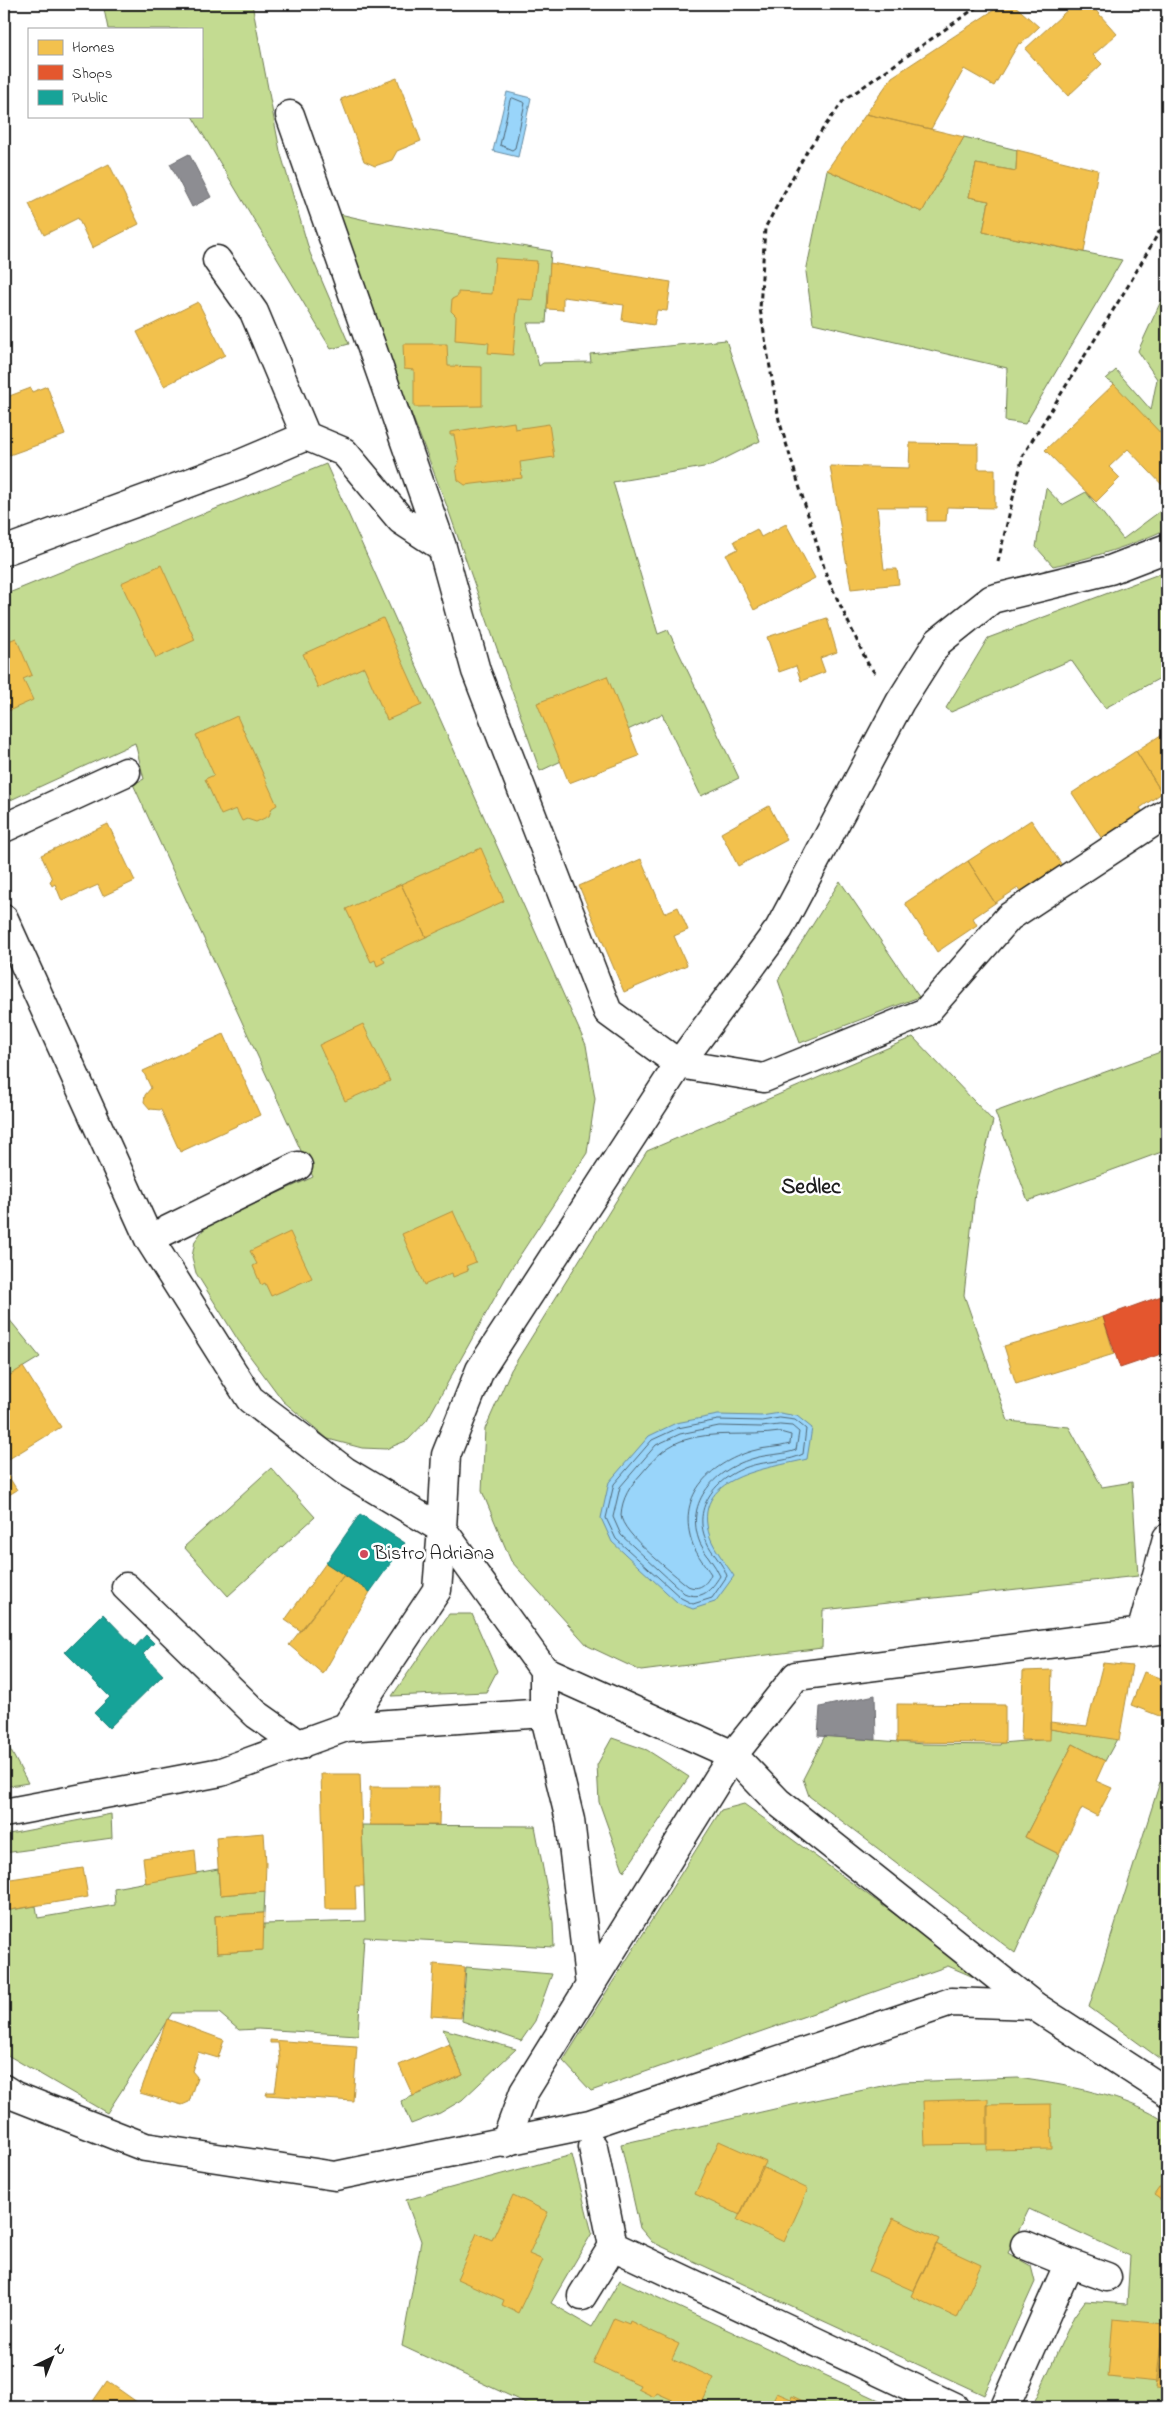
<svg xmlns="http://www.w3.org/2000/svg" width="1171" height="2411" viewBox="0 0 1171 2411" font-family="'Indie Flower',sans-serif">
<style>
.green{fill:#c3db91;stroke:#707c56}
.water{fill:#99d5fa;stroke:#678ba1}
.homes{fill:#f2c14e;stroke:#b2903f}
.shops{fill:#e4572e;stroke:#a84529}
.public{fill:#17a398;stroke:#187a73}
.industry{fill:#8d8d92;stroke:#6b6b6f}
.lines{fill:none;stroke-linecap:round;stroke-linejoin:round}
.shore{stroke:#4e6675;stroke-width:1}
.street-casing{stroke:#1c1c1c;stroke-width:31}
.secondary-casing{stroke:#1c1c1c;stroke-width:31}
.path{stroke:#1c1c1c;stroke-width:3;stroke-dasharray:5 4;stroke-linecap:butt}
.street{stroke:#fff;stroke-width:28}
.secondary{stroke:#fff;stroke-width:28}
.poi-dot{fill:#d1495b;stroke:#fff;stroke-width:2}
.labels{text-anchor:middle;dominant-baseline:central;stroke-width:5;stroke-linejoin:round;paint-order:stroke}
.poi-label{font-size:20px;fill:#1c1c1c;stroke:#fff;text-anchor:start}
.quarter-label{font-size:22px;font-weight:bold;fill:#1c1c1c;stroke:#fff}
</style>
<rect width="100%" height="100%" fill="#fff"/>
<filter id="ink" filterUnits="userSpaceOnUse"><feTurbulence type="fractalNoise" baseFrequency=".02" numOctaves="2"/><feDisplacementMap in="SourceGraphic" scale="10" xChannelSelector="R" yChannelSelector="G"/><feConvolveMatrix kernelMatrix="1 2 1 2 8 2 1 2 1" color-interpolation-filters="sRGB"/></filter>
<g filter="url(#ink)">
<path class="green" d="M103,4h149l28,147 30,102 39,91 -18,5 -139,-233h9v-87h-93z
M964,137l53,13 -1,21 -40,-7 -7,33 20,4 -6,31 139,28 -97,164 -20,-3 2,-53 -194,-45 -7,-51 21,-102 95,42z
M331,212l39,9 181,30 -5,72h-19l12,43 4,-3 48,-1 -1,-8 136,-14 34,101 -50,25 -97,16 45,152 10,-4 71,148 -38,18 -39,-82 -122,57 -92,-262 -38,-99 -75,-176z
M1167,288v170l-36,-41 -17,-33 -8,-5 10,-9 35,40 6,-31 -19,-28z
M326,464l260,581 9,54 -8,54 -78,119 -82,148 -19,20 -22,9 -24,-1 -34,-9 -45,-38 -45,-61 -42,-67 -4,-16 3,-16 8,-11 11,-8 99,-45 -180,-393 11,-5 -9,-36 -131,60v-208z
M1046,488l16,17 24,-13 37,47 44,-33v23c-37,17 -74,29 -114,37l-17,-19z
M1167,571v102l-5,4 -57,31 -34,-48 -120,52 -5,-4 42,-70z
M840,881l79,116 -119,46 -22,-63z
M913,1037l80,84 -18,72 -11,102 44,126 61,6 33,60 30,-5 6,94 -315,34 -1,38 -181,23 -53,-25 -77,-85 -29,-70 3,-62 26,-59 136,-219z
M1163,1051l4,11v88l-139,51 -33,-89z
M4,1313l36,44 -36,22z
M271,1468l44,49 -87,79 -44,-49z
M449,1614h23l25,57 -11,21 -94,4z
M1050,1729l67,10 -12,22 -32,-17 -48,93 34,17 -44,99 -206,-157 -6,-17 22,-43 98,8 77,1 1,-2 48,-4z
M4,1738l24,45 -24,4z
M612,1738l35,12 42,27 -65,95 -25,-70 -2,-37z
M1160,1782l7,4v278l-78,-57z
M744,1804l246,180 -42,-18 -357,125 -28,-30 158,-251z
M111,1814l1,24 -108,15v-18z
M362,1825l173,1 18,96 1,25 -190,-10 -6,98 -100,-6 -19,1 -20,-17h-47l-65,100 -103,-60v-142l32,-5 2,12 77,-13 -1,-17 104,-19 2,26 45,-4 -1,22 -49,3 2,37 45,-3 2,-26 101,-3z
M466,1967l86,7 -17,47 -14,20 -59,-20z
M443,2029l73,20 -54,51 -22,13 -29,11 -10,-23 62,-26z
M1018,2078c47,7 110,17 149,45v284h-135l42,-91 11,-15 42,3 3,-48 -101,-47 -21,44 23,13 4,16 -51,113 -332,-153 -12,-14 -19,-84 171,-39 110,-23z
M572,2155l20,78 -41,70 41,24 28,-47 274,127h-360l-132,-61 19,-105 -15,-41z"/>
<path class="water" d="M507,92l24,6 -13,59 -25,-6z
M780,1413l17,3 15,12 -5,31c-39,10 -118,16 -97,78 5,13 16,27 24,39l-19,26 -22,7 -15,-6 -66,-61 -11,-24 8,-36 40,-46 27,-13 42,-8 43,1z"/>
<path class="homes" d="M1003,4h10l26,23 -18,17 -2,-1 -25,43 -30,-17 -33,60 -65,-15 26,-37z
M1074,4h16l27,30 -24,21 9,9 -34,32 -43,-47z
M397,78l24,63 -24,10 -5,9 -17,6 -11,-5 -23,-62z
M866,114l98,23 -42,75 -95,-42z
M1017,150l81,20 -14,82 -101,-20 6,-31 -20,-4 7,-33 40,7z
M109,164l30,60 -47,24 -14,-30 -34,17 -15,-31z
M495,258l42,3 -4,39 -15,-1 -5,56 -25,-2 1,-10 -34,-3 1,-24 -5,-5 1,-12 6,-3v-4l34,2z
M550,263l121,19 -4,29 -10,-1 -3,15 -32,-5 2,-15 -61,-8v13l-16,-1z
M198,302l27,53 -61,31 -27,-54z
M403,344h44l1,22 34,1v39l-68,1v-37l-10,-1z
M1114,384l53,56v50l-39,-41 -19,18 11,11 -24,24 -51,-52z
M47,386l18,49 -61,22v-59l27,-10 1,4z
M514,422l1,7 34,-5 5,33 -34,5 2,16 -57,7 -7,-5 -2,-13 3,-5 -5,-27h-4v-3z
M910,443l68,1v25h17v39l-48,-1 -1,14h-19v-14h-50l7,62h13l2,15 -48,5 -21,-123 79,2z
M786,524l29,54 -61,32 -28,-55 12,-6 -4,-8 23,-12 4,8z
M161,565l34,75 -39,18 -35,-75z
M383,618l39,87 -35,15 -23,-53 -46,21 -15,-34z
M827,618l10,34 -17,6 5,14 -24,9 -5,-15 -17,6 -12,-35z
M4,637l2,5 10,-4 16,37 -9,4 10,21 -29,13z
M607,676l32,80 -70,27 -32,-80z
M237,716l40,89 -5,3 -3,8 -13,6 -9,-3 -5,2 -6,-12 -15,6 -16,-36 9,-4 -18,-40z
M1167,731v59l-5,3 -26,-42z
M1136,751l26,42 -22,15 5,7 -41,27 -32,-49z
M769,806l18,34 -49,26 -17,-33z
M1031,820l33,48 -41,27 -5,-7 -23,15 -27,-42z
M108,824l27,57 -32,15 -5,-11 -36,16 -7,-17 -3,2 -2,-5 2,-2 -11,-24z
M481,848l23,53 -78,36 -25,-53z
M641,859l23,54 14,-6 10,23 -14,6 13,29 -63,27 -45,-106z
M968,861l27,42 -22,15 4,7 -40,27 -32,-49z
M401,884l25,53 -44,20 3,5 -8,4 -2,-6 -4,2 -25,-53z
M363,1024l27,57 -45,20 -26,-56z
M224,1034l36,81 -80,37 -19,-42 -11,-1 -6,-7 1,-7 6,-7 -8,-17z
M453,1211l23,51 -10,4 2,5 -15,6 -1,-4 -28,12 -22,-51z
M290,1232l22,46 -41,18 -6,-13 -4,2 -8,-19 4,-2 -7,-13z
M1103,1317l11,37 -98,30 -12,-38z
M23,1367l38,60 -57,35v-83z
M4,1469l13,21 -13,8z
M326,1563l18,12 -43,56 -16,-11z
M344,1575l26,17 -47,82 -34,-29z
M1103,1663l29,3 -13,74 -69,-11v-7l37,4z
M1052,1670l-2,70h-29l2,-69z
M1144,1672l23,9v38l-36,-14z
M897,1704l108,1v38l-108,-1z
M1167,1733v15l-5,-2z
M1073,1744l32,17 -9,20 16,7 -15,28 -15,-8 -23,46 -34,-17z
M321,1774h39l4,112h-9l1,23h-31z
M370,1787h70l-1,38h-69z
M264,1833l2,30 -1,28 -45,4 -4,-58z
M195,1850l2,24 -51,9 -3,-25z
M83,1868l5,29 -84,14v-31z
M264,1913l-1,37 -46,3 -2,-37z
M434,1964l31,3 -4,51 -30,-2z
M167,2019l57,21 -6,18 -20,-6 -6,19 5,6 -8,25 -7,3 -42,-12z
M270,2040l87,6 -4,55 -87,-6 1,-3h8l5,-33 -2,-16h-8z
M449,2044l14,31 -50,21 -14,-31z
M988,2099v45l-63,1 -2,-44z
M1051,2104l1,45 -65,1v-45z
M719,2141l47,21 -26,53 -45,-21z
M762,2167l46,22 -24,53 -47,-22z
M1167,2177v27l-13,-9z
M513,2195l35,17 -19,42 14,6 -25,53 -16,-8 2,-5 -47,-21 20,-46 15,7z
M893,2218l46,21 -25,52 -45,-20z
M936,2244l45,21 -24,53 -46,-22z
M614,2318l15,6 1,-3 49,23 -7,15 42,19 -14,29h-12l-31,-14 -3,4 -16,-8 2,-4 -47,-22z
M1113,2319l51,5 -6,58 -50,-5z
M1162,2330l5,1v58l-11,-1z
M107,2381l37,26h-55z
M777,2393l14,6 1,-3 24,11h-46z"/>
<path class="shops" d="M1167,1294v58l-47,16 -17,-51z"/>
<path class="public" d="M360,1514l45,29 -35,49 -44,-29z
M103,1614l32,33 11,-12 8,8 -11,11 20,21 -54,53 -15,-15 16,-16 -45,-45z"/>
<path class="industry" d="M189,154l22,43 -19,10 -22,-43z
M875,1695l1,45 -58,-4 2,-29z"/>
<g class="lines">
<path class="shore" d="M513,98l12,5 -10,45 -3,2 -12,-5 10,-45z
M780,1418l15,2 11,9 -3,25c-14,7 -30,7 -45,10 -35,7 -68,39 -52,76 5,13 17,23 21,36l-15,22 -19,6 -12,-6 -65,-59 -10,-21 8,-34 38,-44 26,-12 40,-8 43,1z
M780,1425l12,1 7,6 -3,18c-13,5 -27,4 -41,8 -38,10 -72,43 -55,85 5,11 15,21 20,33 -9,14 -18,25 -36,17l-63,-58 -8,-18 7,-30 36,-42 24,-11 39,-8 42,1z
M780,1432l11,3 -1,9c-13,4 -26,3 -38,7 -43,13 -77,46 -59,94 4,10 12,20 18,29 -4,10 -12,17 -23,12 -14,-12 -67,-53 -67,-71 1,-17 9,-29 20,-41 12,-14 22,-26 40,-33 32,-11 66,-4 99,-9z"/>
<g class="street-casing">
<path id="street" d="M290,115l152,432 34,124 132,341 71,52 85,14 162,-66 83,-95 158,-104
M217,260l37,52 52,124
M4,551l234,-86 68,-29 38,16 57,68 41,27
M4,828l122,-56
M4,919l145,320 101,160 95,72 97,58 -5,61 -91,137
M149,1239l149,-73
M126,1587l130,127 44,31
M1141,1633l26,-95
M544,1670v43l26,107 20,166
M4,1813l217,-41 125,-45 198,-14
M1033,2005l-255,-203 -45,-47 -189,-85 -102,-141 4,-74 34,-85 199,-306 100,-135 121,-227 38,-60 54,-43 118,-29 57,-22
M505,2143l19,-51 209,-337 63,-79 371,-47
M593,2147l20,99
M1069,2263l38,14
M582,2296l31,-50 341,161
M1005,2407l64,-144 -44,-18"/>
</g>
<g class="secondary-casing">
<path id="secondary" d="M4,2089l11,7 130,51 190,29 255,-52 361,-122 82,3 134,87"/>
</g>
<path class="path" d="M998,562l25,-107 105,-169 39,-68
M875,673l-7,-9 -41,-87 -48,-157 -19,-111 5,-81 42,-77 36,-50 138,-97"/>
<use href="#street" class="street"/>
<use href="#secondary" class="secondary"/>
</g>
</g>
<circle class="poi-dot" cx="364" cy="1554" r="5"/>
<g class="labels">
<g class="poi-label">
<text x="374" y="1554">Bistro Adriana</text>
</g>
<g class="quarter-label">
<text x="811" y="1188">Sedlec</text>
</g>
</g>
<rect width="1171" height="2411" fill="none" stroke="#fff" stroke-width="20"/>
<rect x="10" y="10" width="1151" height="2391" fill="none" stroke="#1c1c1c" stroke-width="2" filter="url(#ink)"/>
<rect x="28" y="28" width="175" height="90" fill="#ffffff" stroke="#a4a4a4"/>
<rect x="38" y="40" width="25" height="15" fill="#f2c14e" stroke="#a4a4a4"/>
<text x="72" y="52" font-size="15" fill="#1c1c1c">Homes</text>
<rect x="38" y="65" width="25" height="15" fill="#e4572e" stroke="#a4a4a4"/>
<text x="72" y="78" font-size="15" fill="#1c1c1c">Shops</text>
<rect x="38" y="90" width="25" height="15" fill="#17a398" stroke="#a4a4a4"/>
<text x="72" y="102" font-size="15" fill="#1c1c1c">Public</text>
<g transform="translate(52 2358) rotate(43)" stroke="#ffffff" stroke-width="4" paint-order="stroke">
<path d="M0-4L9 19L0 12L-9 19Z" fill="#1c1c1c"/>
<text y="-8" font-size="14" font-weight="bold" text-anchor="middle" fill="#1c1c1c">N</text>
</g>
</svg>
